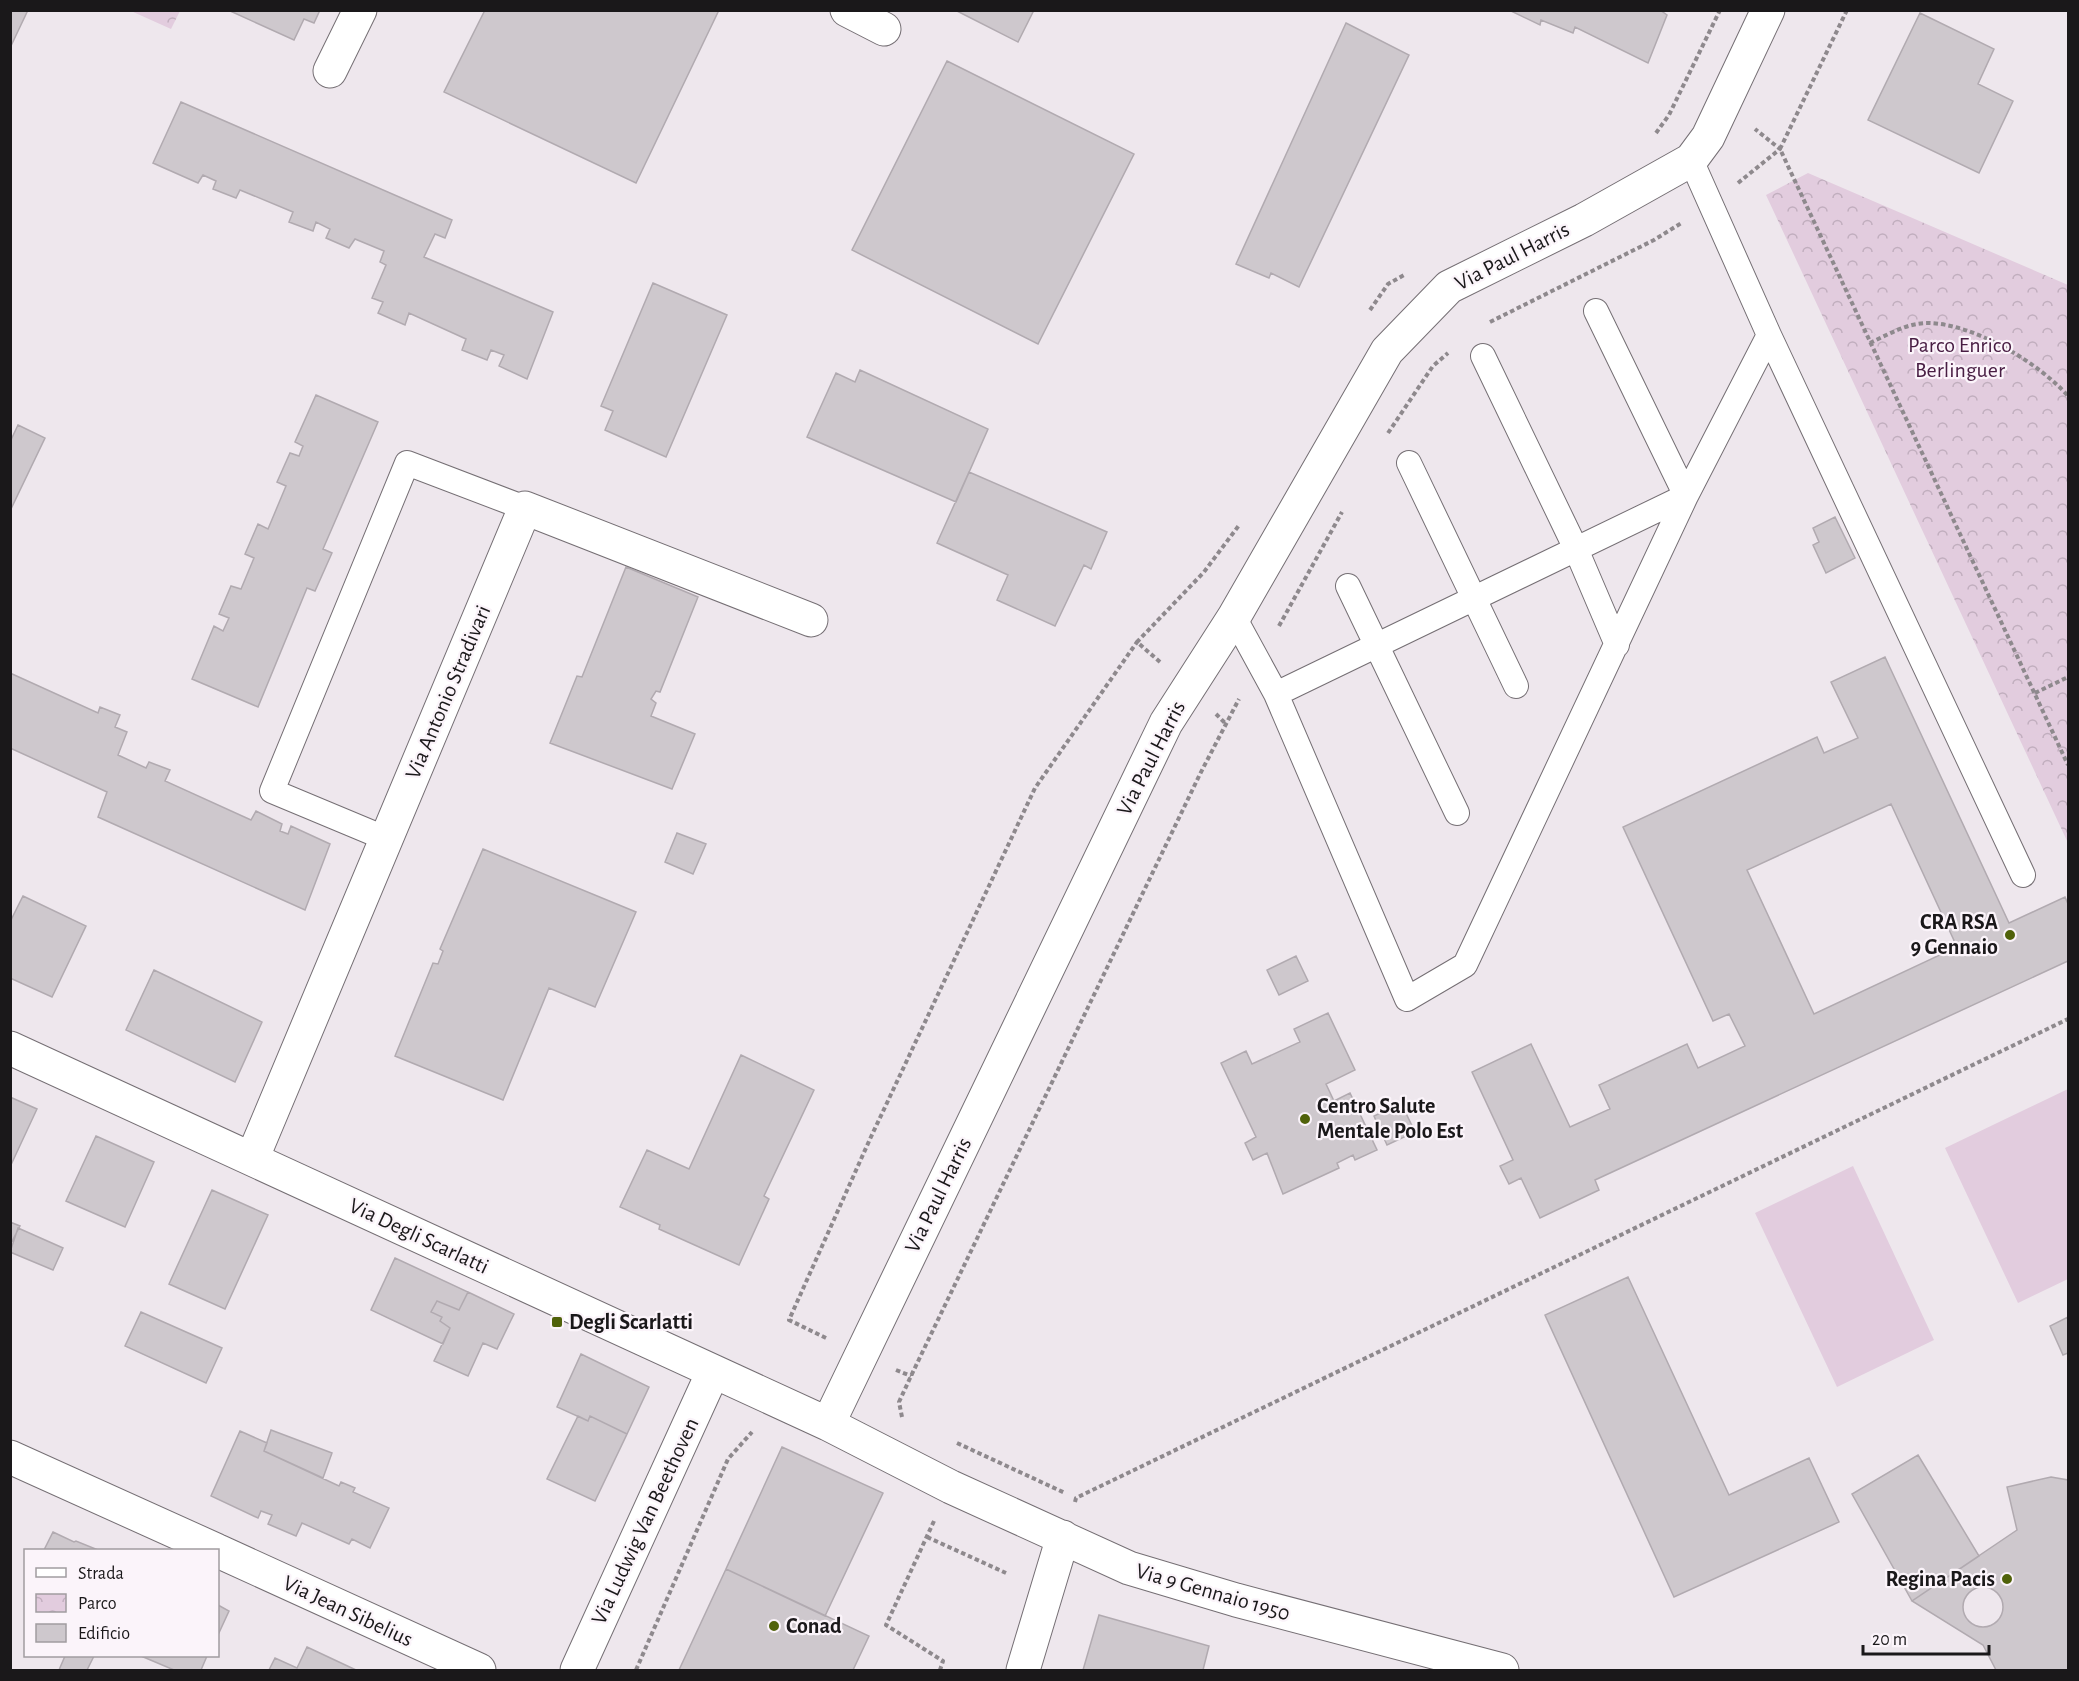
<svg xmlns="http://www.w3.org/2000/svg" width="2079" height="1681" viewBox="0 0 2079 1681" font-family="'Alegreya Sans',sans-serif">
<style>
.park{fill:url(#park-crowns)}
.pitch{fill:#e2ccde}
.building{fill:#cec8cd;stroke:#b1aab0;stroke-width:1.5;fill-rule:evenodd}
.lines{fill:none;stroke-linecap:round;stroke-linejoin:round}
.service-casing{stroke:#756f74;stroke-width:26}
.minor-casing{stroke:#756f74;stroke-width:35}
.path{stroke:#8e898d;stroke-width:4;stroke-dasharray:4.5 3;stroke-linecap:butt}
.service{stroke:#fff;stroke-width:24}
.minor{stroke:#fff;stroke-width:33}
.poi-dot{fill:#50620a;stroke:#fbf4fa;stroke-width:2}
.labels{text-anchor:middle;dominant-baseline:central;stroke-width:4.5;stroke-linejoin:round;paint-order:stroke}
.street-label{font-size:22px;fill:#1a181a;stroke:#fbf4fa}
.park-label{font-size:22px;fill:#481d43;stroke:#fbf4fa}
.poi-label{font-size:22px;font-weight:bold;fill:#1a181a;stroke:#fbf4fa;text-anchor:start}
</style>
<defs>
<pattern id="park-crowns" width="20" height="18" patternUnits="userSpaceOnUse" patternTransform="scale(1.5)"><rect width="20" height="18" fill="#e2ccde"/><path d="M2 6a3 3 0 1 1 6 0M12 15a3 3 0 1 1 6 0" fill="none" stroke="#c1aebe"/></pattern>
</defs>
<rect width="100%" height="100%" fill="#eee7ed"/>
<path class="park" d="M131,11h49l-9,18z
M1808,173l260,112v558l-302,-648z"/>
<path class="pitch" d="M2068,1089v190l-50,24 -73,-155z
M1853,1166l81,174 -97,47 -82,-174z"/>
<path class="building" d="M10,10h18l-18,38z
M228,10h92l-6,13 -10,-4 -10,21z
M485,10h234l-83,173 -192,-91z
M955,10h79l-16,32z
M1509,10h151l7,5 -19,48 -73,-36 -2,6 -32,-13 -1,5z
M1920,13l74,36 -16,35 35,17 -34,72 -111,-53z
M1346,23l63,32 -110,232 -28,-14 -2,5 -33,-14z
M947,61l187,93 -96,190 -186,-94z
M181,102l271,118 -7,18 -10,-4 -11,23 129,55 -26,67 -28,-13 5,-11 -13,-5 -4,10 -25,-10 4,-11 -57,-26 -4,12 -27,-12 5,-11 -11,-4 14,-33 -6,-3 4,-11 -29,-12 -6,9 -23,-10 4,-9 -14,-7 -3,9 -24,-9 4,-10 -53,-22 -4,8 -23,-9 3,-8 -13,-6 -5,8 -45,-20z
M653,283l74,32 -61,142 -61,-27 8,-19 -12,-5z
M860,370l128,59 -32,73 -149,-65 29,-64 19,9z
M316,395l62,27 -55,127 9,4 -17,38 -8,-3 -49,119 -66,-28 22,-53 9,5 6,-13 -10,-4 12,-28 10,3 13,-31 -9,-4 13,-30 10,5 18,-43 -9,-4 13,-29 9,3 4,-10 -8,-4z
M18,425l27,13 -35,73v-69z
M969,472l138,60 -16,37 -7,-4 -29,61 -58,-26 11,-25 -71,-32z
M1835,517l20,41 -29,15 -13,-28 6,-3 -6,-14z
M626,567l72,30 -38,95 -4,-1 -5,8 5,4 -5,13 44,18 -23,55 -122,-46 27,-67 5,1z
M1885,657l124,266 56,-26 3,7v57l-473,219 4,10 -59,28 -19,-40 -12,6 -9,-18 13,-6 -41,-88 59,-28 39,83 40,-18 -11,-24 88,-41 11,24 47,-22 -16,-32 -16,7 -90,-194 194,-90 7,16 34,-15 -27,-56zM1891,804l66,143 -143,67 -67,-144z
M10,673l88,40 2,-6 20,8 -5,12 12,5 -9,23 28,13 3,-6 21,8 -5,11 86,39 5,-9 26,13 -2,7 8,3 3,-8 39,18 -25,66 -207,-93 9,-25 -97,-44z
M677,833l29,11 -13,30 -28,-12z
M483,849l153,63 -41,95 -46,-19 -46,112 -108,-44 38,-93 5,1 5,-13 -3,-2z
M23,896l63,30 -34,71 -42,-19v-56z
M1296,956l12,25 -29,14 -12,-25z
M154,970l108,52 -27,60 -109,-52z
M1328,1013l27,57 -29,14 8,17 16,-8 27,57 -22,10 -2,-5 -16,8 2,5 -56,26 -16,-41 -14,7 -8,-17 11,-6 -35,-74 25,-12 6,13 48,-22 -6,-13z
M741,1055l73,35 -50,106 5,3 -30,66 -80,-36 1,-4 -40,-18 27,-57 42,19z
M10,1097l27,12 -27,58z
M1401,1103l14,29 -28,13 -13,-29z
M96,1136l58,26 -29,65 -59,-26z
M212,1190l56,25 -43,94 -56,-25z
M10,1222l10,4 -10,19z
M18,1228l45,20 -10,22 -43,-18z
M395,1258l73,34 -9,18 -22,-9 -6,11 11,5 -2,4 10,7 -7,16 -72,-34z
M1628,1277l101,218 80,-37 30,64 -165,75 -129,-282z
M468,1292l46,22 -17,35 -14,-6 -15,33 -34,-15 16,-33 -10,-7 2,-4 -11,-5 6,-11 22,9z
M141,1312l81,36 -16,35 -81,-37z
M2068,1317v36l-5,2 -13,-29z
M581,1354l68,33 -22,47 -37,-18 -2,5 -31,-14z
M578,1416l10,5 2,-5 37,18 -32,67 -48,-22z
M271,1430l61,23 -9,25 -59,-27z
M240,1431l27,12 -3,8 75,35 2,-4 14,6 -2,4 36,16 -19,40 -18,-9 -3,5 -47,-21 -6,13 -28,-12 4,-9 -11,-4 -3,7 -47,-22z
M782,1447l101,46 -58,123 -99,-47z
M1918,1455l61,101 -67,45 -60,-107z
M2051,1477l17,3v190h-72l-13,-25 -71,-44 105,-71 -10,-43z
M53,1532l21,10 2,-1 22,9h-54z
M726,1569l143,67 -16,34h-174z
M1963 1607a20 20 0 1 1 40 0a20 20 0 1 1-40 0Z
M218,1605l11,6 -11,24z
M1099,1615l110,31 -6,24h-120z
M307,1647l49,23h-87l6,-12 22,10z
M65,1656h29l-7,14h-28z
M141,1656h66l-6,14h-27z"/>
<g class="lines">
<g class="service-casing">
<path id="service" d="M1691,160l78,175 254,540
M1483,356l93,193 41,96
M1409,463l107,223
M1348,586l109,227
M1234,617l42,77 131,305 58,-34 221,-469 83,-161
M1276,694l410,-198 -90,-185
M387,839l-115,-48 135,-328 118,45"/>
</g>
<g class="minor-casing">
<path id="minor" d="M847,10l37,19
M330,71l30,-61
M10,1048l818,376 123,63 178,81 107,32 266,70
M252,1159l273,-651 286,112
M828,1424l338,-701 68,-106 153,-266 62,-64 135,-67 107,-60 17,-23 60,-127
M10,1457l206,93
M218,1551l261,119
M577,1670l136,-298
M1023,1670l40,-133"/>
</g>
<path class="path" d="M1847,10l-67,139 288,616
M1656,133l13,-18 51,-105
M1738,183l42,-34 -25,-20
M1370,310l18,-26 16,-9
M1490,322l164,-82 29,-18
M1870,343c17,-8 37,-20 57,-20 46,0 112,40 141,73
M1388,433l45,-67 15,-13
M1279,626l63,-114
M1160,662l-23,-20 67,-70 36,-48
M2035,693l33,-16
M1216,714l10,10
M826,1338l-37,-18 81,-181 165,-351 102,-146
M896,1370l15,6
M902,1417l-3,-15 12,-26 289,-602 39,-75
M957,1443l108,50
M1075,1502l1,-4 992,-479
M934,1521l-48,104 57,36 -3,9
M927,1537l79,36
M636,1670l92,-211 24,-27"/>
<use href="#service" class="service"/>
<use href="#minor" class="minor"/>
</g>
<g class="poi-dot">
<circle cx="2010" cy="935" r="6"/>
<circle cx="1305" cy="1119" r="6"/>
<rect x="551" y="1316" width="12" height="12" rx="3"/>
<circle cx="2007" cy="1579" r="6"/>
<circle cx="774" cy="1626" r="6"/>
</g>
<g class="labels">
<g class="street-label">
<text transform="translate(1512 256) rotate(-27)">Via Paul Harris</text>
<text transform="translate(448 692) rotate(-67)">Via Antonio Stradivari</text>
<text transform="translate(1151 758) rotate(-63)">Via Paul Harris</text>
<text transform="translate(938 1195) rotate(-64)">Via Paul Harris</text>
<text transform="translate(419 1236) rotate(25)">Via Degli Scarlatti</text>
<text transform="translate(645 1521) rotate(-65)">Via Ludwig Van Beethoven</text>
<text transform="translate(1213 1592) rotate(16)">Via 9 Gennaio 1950</text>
<text transform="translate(348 1611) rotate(25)">Via Jean Sibelius</text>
</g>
<g class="park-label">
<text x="1960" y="345">Parco Enrico<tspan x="1960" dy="25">Berlinguer</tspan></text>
</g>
<g class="poi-label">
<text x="1998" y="922" text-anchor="end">CRA RSA<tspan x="1998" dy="25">9 Gennaio</tspan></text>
<text x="1317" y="1106">Centro Salute<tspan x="1317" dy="25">Mentale Polo Est</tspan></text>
<text x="569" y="1322">Degli Scarlatti</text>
<text x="1995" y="1579" text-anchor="end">Regina Pacis</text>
<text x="786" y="1626">Conad</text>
</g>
</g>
<rect width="2079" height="1681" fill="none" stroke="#1a181a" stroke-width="24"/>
<rect x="24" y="1549" width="195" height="108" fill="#fbf4fa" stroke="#a19ca0" stroke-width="1.5"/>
<rect x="36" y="1568" width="30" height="9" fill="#ffffff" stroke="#a19ca0" stroke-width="1.5"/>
<text x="78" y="1579" font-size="18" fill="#1a181a">Strada</text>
<rect x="36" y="1594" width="30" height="18" fill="url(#park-crowns)" stroke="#a19ca0" stroke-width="1.5"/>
<text x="78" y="1609" font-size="18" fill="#1a181a">Parco</text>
<rect x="36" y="1624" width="30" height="18" fill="#cec8cd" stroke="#a19ca0" stroke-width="1.5"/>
<text x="78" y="1639" font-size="18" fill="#1a181a">Edificio</text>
<path d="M1863 1645v9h126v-9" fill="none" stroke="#1a181a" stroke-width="3"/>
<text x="1872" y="1645" font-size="18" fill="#1a181a" stroke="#fbf4fa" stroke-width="4.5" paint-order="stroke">20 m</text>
</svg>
